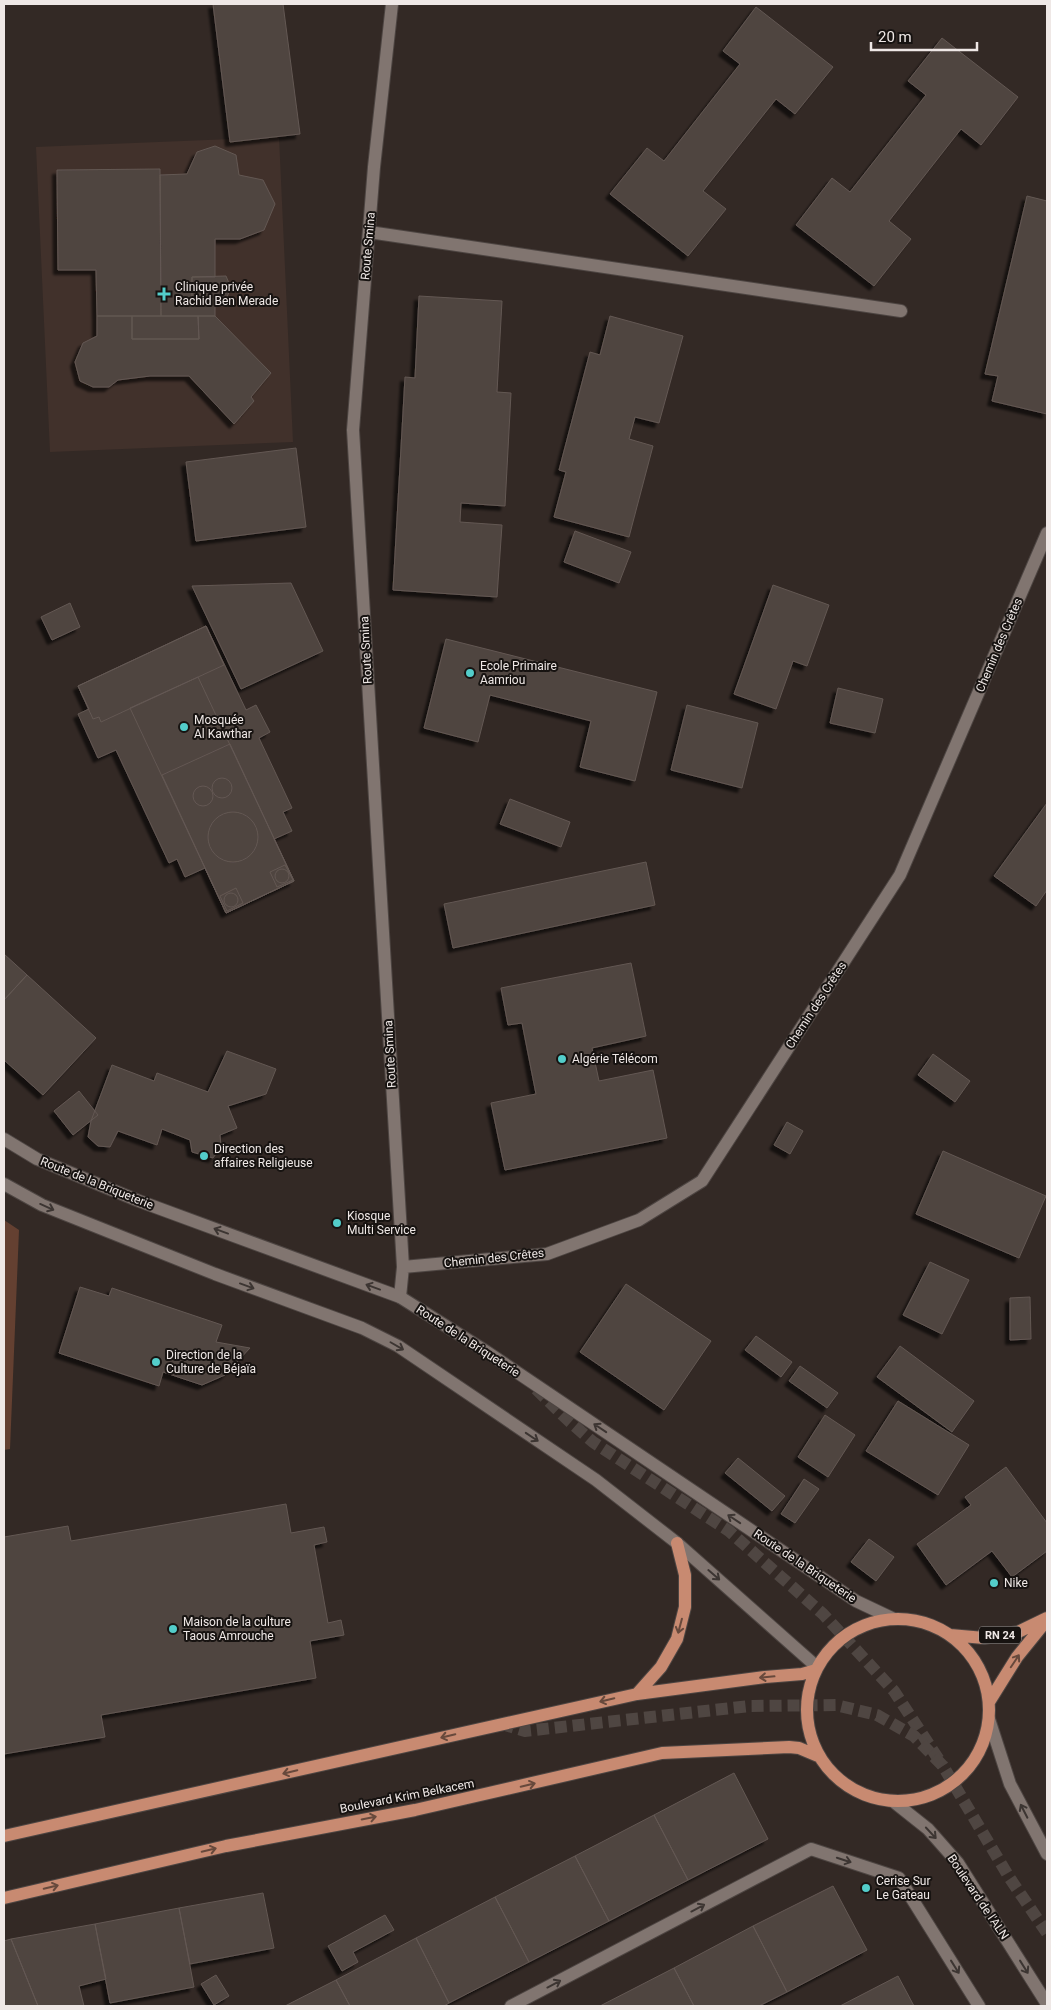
<svg xmlns="http://www.w3.org/2000/svg" width="1051" height="2010" viewBox="0 0 1051 2010" font-family="Roboto,sans-serif">
<style>
.built{fill:#41312b}
.green{fill:#644031}
.building{fill:#4f4440;stroke:#635853;filter:url(#shadow)}
.lines{fill:none;stroke-linecap:round;stroke-linejoin:round}
.secondary-tunnel{stroke:#4f4642;stroke-width:12;stroke-dasharray:12 6;stroke-linecap:butt}
.primary-tunnel{stroke:#4f4642;stroke-width:12;stroke-dasharray:12 6;stroke-linecap:butt}
.street-casing{stroke:#4d4542;stroke-width:14}
.secondary-casing{stroke:#4d4542;stroke-width:14}
.primary-casing{stroke:#4d4542;stroke-width:14}
.street{stroke:#817570;stroke-width:12}
.secondary{stroke:#817570;stroke-width:12}
.primary{stroke:#c88a71;stroke-width:12}
.oneway{stroke:#3c3532}
.oneway2{stroke:#67493c}
.poi-dot{fill:#53cdca;stroke:#171311;stroke-width:2}
.labels{text-anchor:middle;dominant-baseline:central;stroke-width:4;stroke-linejoin:round;paint-order:stroke}
.shield{fill:#171311;stroke:#aea8a6;stroke-width:1}
.shield-label{font-size:11px;font-weight:bold;fill:#efe8e6}
.street-label{font-size:12px;fill:#efe8e6;stroke:#171311}
.poi-label{font-size:12px;fill:#efe8e6;stroke:#171311;text-anchor:start}
</style>
<defs>
<filter id="shadow"><feDropShadow dx="-4.5" dy="4.5" stdDeviation="1" flood-color="#0009"/></filter>
</defs>
<rect width="100%" height="100%" fill="#332925"/>
<path class="built" d="M279,137l14,305 -243,10 -14,-305z"/>
<path class="green" d="M4,1220l15,10 -9,219 -6,1z"/>
<path class="building" d="M213,4h70l17,130 -70,8z
M756,7l77,60 -38,47 -19,-15 -73,92 23,18 -38,47 -78,-62 37,-46 17,13 76,-97 -17,-13z
M942,38l76,59 -37,48 -20,-16 -72,92 22,18 -37,47 -78,-61 36,-47 18,14 76,-97 -18,-14z
M215,146l21,9 3,20 24,5 12,24 -11,26 -24,9h-25v38h-23v22h23v17h-54l-1,-141 27,-1 10,-22z
M160,169l1,147h-64l-1,-46h-38l-1,-100z
M1027,196l20,5v213l-55,-13 6,-25 -13,-2z
M226,276l5,12 -5,11h-34v-22z
M419,296l83,5 -5,91 14,1 -6,113 -44,-3 -1,19 42,3 -5,72 -104,-7 12,-213 10,1z
M97,316h35v23h67l-1,-23h17l56,57 -20,24 3,4 -20,23 -45,-48h-39l-32,4 -9,7h-16l-13,-6 -5,-19 8,-19 14,-7z
M132,316h66l1,23h-67z
M610,316l73,20 -24,87 -24,-6 -6,22 24,7 -24,91 -75,-20 12,-45 -7,-2 31,-118 10,3z
M296,448l10,79 -110,14 -10,-79z
M575,531l56,21 -12,31 -55,-21z
M291,583l32,68 -82,38 -49,-103z
M773,585l56,20 -22,61 -14,-5 -17,48 -42,-15z
M70,603l10,24 -28,13 -11,-23z
M206,626l18,39 -123,57 -2,-5 -6,2 -15,-33z
M206,626l40,84 10,-5 14,27 -11,6 33,70 -9,4 9,19 -18,8 20,42 -68,32 -21,-45 -20,9 -8,-18 -8,4 -53,-113 -18,8 -20,-44 11,-5 -11,-23z
M446,639l211,53 -22,89 -55,-14 11,-46 -101,-26 -12,47 -54,-14z
M198,677l96,204 -68,32 -96,-205z
M838,688l45,11 -8,34 -45,-10z
M687,705l71,18 -16,65 -71,-18z
M230,744l64,137 -68,32 -64,-138z
M212 788a10 10 0 1 1 20 0a10 10 0 1 1-20 0Z
M193 796a10 10 0 1 1 20 0a10 10 0 1 1-20 0Z
M510,799l60,23 -9,25 -61,-23z
M1047,803v87l-11,16 -42,-30z
M208 837a25 25 0 1 1 50 0a25 25 0 1 1-50 0Z
M646,862l9,43 -202,43 -9,-44z
M285,865l8,15 -16,7 -7,-15z
M275 876a7 7 0 1 1 14 0a7 7 0 1 1-14 0Z
M236,888l7,15 -16,8 -7,-15z
M224 900a7 7 0 1 1 14 0a7 7 0 1 1-14 0Z
M4,954l23,21 -23,25z
M631,963l15,73 -54,12 7,33 54,-11 14,68 -162,32 -14,-67 45,-9 -14,-71 -14,2 -7,-37z
M27,975l69,63 -53,57 -39,-35v-60z
M227,1051l49,18 -10,25 -38,12 9,22 -17,7 1,12 -8,11 -21,-6 -2,-12 -28,-11 -5,16 -39,-14 -8,16 -12,-1 -10,-9 3,-16 21,-56 42,16 3,-8 51,19z
M933,1054l37,27 -15,21 -37,-27z
M79,1091l19,24 -25,20 -19,-24z
M787,1122l16,9 -13,23 -16,-9z
M943,1151l103,45 -27,62 -103,-44z
M930,1262l39,18 -27,54 -39,-19z
M626,1284l85,57 -47,69 -84,-58z
M80,1287l29,9 3,-8 110,37 -6,17 34,6 -25,27 -23,10 -39,-13 -4,14 -100,-33z
M1030,1297l1,42 -21,1v-42z
M756,1336l36,26 -11,15 -36,-27z
M900,1346l74,55 -22,31 -75,-55z
M800,1366l38,27 -11,15 -38,-27z
M898,1401l71,44 -31,50 -72,-44z
M825,1415l30,20 -27,42 -30,-20z
M738,1458l47,38 -13,15 -47,-38z
M1006,1467l41,56v28l-35,26 -20,-26 -46,34 -29,-41 54,-39 -6,-8z
M804,1479l15,10 -24,34 -14,-9z
M286,1504l5,29 33,-6 3,15 -13,3 14,78 13,-3 3,15 -34,6 6,37 -215,37 4,22 -101,17v-217l64,-11 3,15z
M869,1539l25,18 -18,24 -25,-19z
M734,1773l34,66 -80,41 -34,-65z
M654,1815l34,65 -79,41 -34,-65z
M575,1856l34,65 -80,41 -34,-65z
M833,1886l34,64 -80,42 -34,-66z
M263,1893l11,55 -84,16 -11,-56z
M495,1897l34,65 -80,41 -33,-65z
M179,1908l15,79 -84,16 -15,-79z
M385,1915l9,15 -41,22 5,10 -16,9 -14,-25z
M95,1924l11,55 -27,7 5,20h-46l-27,-67z
M753,1926l34,66 -28,14h-65l-20,-38z
M416,1938l33,65 -5,3h-94l-14,-26z
M11,1939l27,67h-34v-65z
M674,1968l20,38h-94z
M216,1975l13,21 -15,9 -13,-21z
M898,1976l16,30h-74z
M336,1980l14,26h-65z"/>
<g class="lines">
<path class="secondary-tunnel" d="M536,1389l34,33 23,20 136,89 94,83 71,77 49,75"/>
<path class="primary-tunnel" d="M502,1724l23,7 225,-25 86,-1 41,10 37,21 29,30 66,111 38,56"/>
<g class="street-casing">
<path id="street" d="M392,4l-18,163 -21,263 50,837 -3,30
M369,232l532,79
M403,1267l144,-13 92,-34 63,-39 198,-306 147,-342
M511,2006l300,-157 88,29 80,128"/>
</g>
<g class="secondary-casing">
<path id="secondary" d="M4,1139l33,20 102,42 261,96 87,55 369,249 38,18
M4,1184l38,21 173,69 147,54 36,18 198,134 81,63 140,124
M989,1719l21,65 37,70
M894,1802l34,27 30,34 89,141"/>
</g>
<g class="primary-casing">
<path id="primary" d="M807 1710a91 91 0 1 1 182 0a91 91 0 1 1-182 0Z
M950,1635l34,3 34,-6 29,-14
M637,1694l24,-27 16,-28 8,-32v-32l-8,-32
M989,1702l28,-45 30,-37
M4,1836l633,-142 128,-17 37,-3 14,-4
M4,1898l222,-52 189,-36 247,-57 127,-6 10,1 19,8"/>
</g>
<use href="#street" class="street"/>
<use href="#secondary" class="secondary"/>
<use href="#primary" class="primary"/>
</g>
<defs><path id="oneway-shaft" d="M-6 0H5M1.5-3L5.5 0L1.5 3" fill="none" stroke-width="1.6" stroke-linecap="round" stroke-linejoin="round" transform="scale(1.25)"/></defs>
<g class="oneway">
<use href="#oneway-shaft" transform="translate(47 1207) rotate(24)"/>
<use href="#oneway-shaft" transform="translate(221 1231) rotate(-160)"/>
<use href="#oneway-shaft" transform="translate(247 1286) rotate(20)"/>
<use href="#oneway-shaft" transform="translate(373 1287) rotate(-160)"/>
<use href="#oneway-shaft" transform="translate(397 1346) rotate(30)"/>
<use href="#oneway-shaft" transform="translate(600 1428) rotate(-146)"/>
<use href="#oneway-shaft" transform="translate(532 1437) rotate(34)"/>
<use href="#oneway-shaft" transform="translate(734 1519) rotate(-146)"/>
<use href="#oneway-shaft" transform="translate(714 1575) rotate(41)"/>
<use href="#oneway-shaft" transform="translate(1024 1811) rotate(-117)"/>
<use href="#oneway-shaft" transform="translate(931 1833) rotate(47)"/>
<use href="#oneway-shaft" transform="translate(844 1860) rotate(18)"/>
<use href="#oneway-shaft" transform="translate(698 1908) rotate(-28)"/>
<use href="#oneway-shaft" transform="translate(955 1967) rotate(58)"/>
<use href="#oneway-shaft" transform="translate(1024 1967) rotate(58)"/>
<use href="#oneway-shaft" transform="translate(554 1984) rotate(-28)"/>
</g>
<g class="oneway2">
<use href="#oneway-shaft" transform="translate(680 1626) rotate(105)"/>
<use href="#oneway-shaft" transform="translate(1015 1661) rotate(-56)"/>
<use href="#oneway-shaft" transform="translate(767 1677) rotate(175)"/>
<use href="#oneway-shaft" transform="translate(607 1700) rotate(167)"/>
<use href="#oneway-shaft" transform="translate(448 1736) rotate(167)"/>
<use href="#oneway-shaft" transform="translate(290 1772) rotate(167)"/>
<use href="#oneway-shaft" transform="translate(528 1785) rotate(-13)"/>
<use href="#oneway-shaft" transform="translate(369 1818) rotate(-11)"/>
<use href="#oneway-shaft" transform="translate(209 1850) rotate(-13)"/>
<use href="#oneway-shaft" transform="translate(51 1887) rotate(-13)"/>
</g>
<g class="poi-dot">
<path d="M161.5 286.5h5v5h5v5h-5v5h-5v-5h-5v-5h5z"/>
<circle cx="470" cy="673" r="5"/>
<circle cx="184" cy="727" r="5"/>
<circle cx="562" cy="1059" r="5"/>
<circle cx="204" cy="1156" r="5"/>
<circle cx="337" cy="1223" r="5"/>
<circle cx="156" cy="1362" r="5"/>
<circle cx="994" cy="1583" r="5"/>
<circle cx="173" cy="1629" r="5"/>
<circle cx="866" cy="1888" r="5"/>
</g>
<g class="labels">
<rect class="shield" x="979" y="1626.5" width="42" height="17" rx="4"/>
<g class="shield-label">
<text x="1000" y="1635">RN 24</text>
</g>
<g class="street-label">
<text transform="translate(368 246) rotate(-85)">Route Smina</text>
<text transform="translate(999 645) rotate(-67)">Chemin des Crêtes</text>
<text transform="translate(366 650) rotate(-93)">Route Smina</text>
<text transform="translate(816 1005) rotate(-57)">Chemin des Crêtes</text>
<text transform="translate(390 1054) rotate(-93)">Route Smina</text>
<text transform="translate(97 1183) rotate(22)">Route de la Briqueterie</text>
<text transform="translate(494 1258) rotate(-6)">Chemin des Crêtes</text>
<text transform="translate(468 1341) rotate(33)">Route de la Briqueterie</text>
<text transform="translate(805 1566) rotate(34)">Route de la Briqueterie</text>
<text transform="translate(407 1796) rotate(-11)">Boulevard Krim Belkacem</text>
<text transform="translate(978 1897) rotate(56)">Boulevard de l'ALN</text>
</g>
<g class="poi-label">
<text x="175" y="287">Clinique privée<tspan x="175" dy="14">Rachid Ben Merade</tspan></text>
<text x="480" y="666">Ecole Primaire<tspan x="480" dy="14">Aamriou</tspan></text>
<text x="194" y="720">Mosquée<tspan x="194" dy="14">Al Kawthar</tspan></text>
<text x="572" y="1059">Algérie Télécom</text>
<text x="214" y="1149">Direction des<tspan x="214" dy="14">affaires Religieuse</tspan></text>
<text x="347" y="1216">Kiosque<tspan x="347" dy="14">Multi Service</tspan></text>
<text x="166" y="1355">Direction de la<tspan x="166" dy="14">Culture de Béjaïa</tspan></text>
<text x="1004" y="1583">Nike</text>
<text x="183" y="1622">Maison de la culture<tspan x="183" dy="14">Taous Amrouche</tspan></text>
<text x="876" y="1881">Cerise Sur<tspan x="876" dy="14">Le Gateau</tspan></text>
</g>
</g>
<rect width="1051" height="2010" fill="none" stroke="#efe8e6" stroke-width="10"/>
<path d="M871 42v8h106v-8" fill="none" stroke="#efe8e6" stroke-width="2.5"/>
<text x="878" y="42" font-size="15" fill="#efe8e6" stroke="#171311" stroke-width="4" paint-order="stroke">20 m</text>
</svg>
